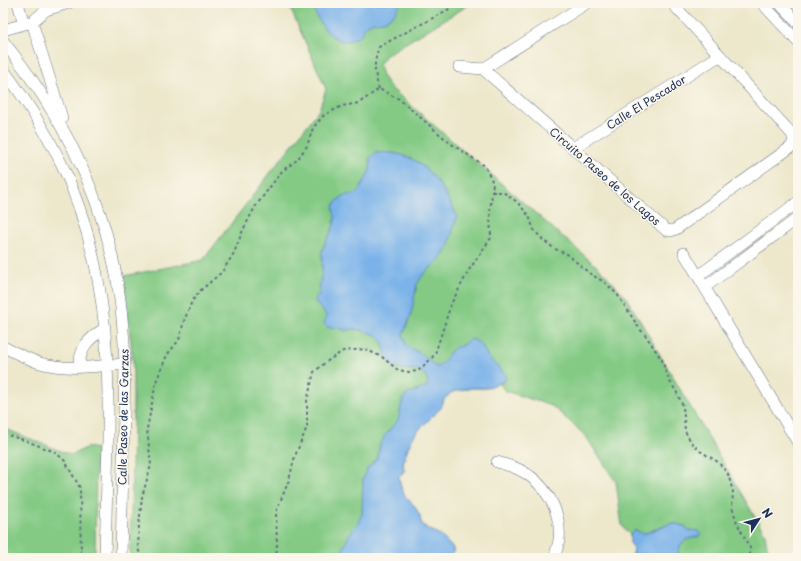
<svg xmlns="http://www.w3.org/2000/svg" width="801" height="561" viewBox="0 0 801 561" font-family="'Playpen Sans',sans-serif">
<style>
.green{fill:#84ca85;stroke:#507c72}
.water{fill:#7ab2e9;stroke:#4a70a4}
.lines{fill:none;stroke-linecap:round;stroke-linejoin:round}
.minor-casing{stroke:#647084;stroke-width:12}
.path{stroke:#647084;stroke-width:2;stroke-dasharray:3 3;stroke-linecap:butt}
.minor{stroke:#fff;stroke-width:11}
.labels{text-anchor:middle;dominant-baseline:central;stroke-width:3;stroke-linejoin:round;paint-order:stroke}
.street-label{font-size:11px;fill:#1b2f5e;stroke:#fbf7ec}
</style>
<rect width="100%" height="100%" fill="#fbf7ec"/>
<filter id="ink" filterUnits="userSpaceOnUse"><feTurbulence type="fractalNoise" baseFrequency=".025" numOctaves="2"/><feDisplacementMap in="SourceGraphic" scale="8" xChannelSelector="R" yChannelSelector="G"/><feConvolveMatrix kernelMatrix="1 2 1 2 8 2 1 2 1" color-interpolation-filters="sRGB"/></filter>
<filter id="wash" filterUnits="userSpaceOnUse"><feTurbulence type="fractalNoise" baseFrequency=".012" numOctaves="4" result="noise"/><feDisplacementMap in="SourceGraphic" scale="16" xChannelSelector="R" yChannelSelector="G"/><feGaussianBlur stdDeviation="0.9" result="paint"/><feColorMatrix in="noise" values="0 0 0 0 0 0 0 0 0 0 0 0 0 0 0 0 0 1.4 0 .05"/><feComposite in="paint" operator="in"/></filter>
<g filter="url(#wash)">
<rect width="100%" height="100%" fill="#ede8cc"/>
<path class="green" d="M288,3h184l-86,52 -7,10 3,11 10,13 209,181 25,27 139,237 3,19 -1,5h-90c3,-18 6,-17 22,-22l-1,-5 -10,-1 -3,-4 -13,-3 -29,11 -8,-4 -5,5 -8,-9 -6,-44 -31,-47 -33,-29 -47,-15 -6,-8 -13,5h-16l-18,4 -8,7 -3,9 -26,26 -7,13 -5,16 1,8 -5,6 1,8 5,11 9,9 6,11 1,7 8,7 6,2 7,5 11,11v5c-7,7 -30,5 -41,5h-282l3,-131v-65l-9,-86 79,-16 116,-150 7,-21z
M3,428l68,27 17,-8 8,2 -1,109h-92z"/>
<path class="water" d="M311,3h90l-7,11 -10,7 -12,1 -8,6 -4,8c-4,2 -10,5 -15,5 -18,-1 -28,-23 -34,-38z
M375,153c44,-5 65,27 82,63l-8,29 -9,14 -17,16 -6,9 -6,31 -8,20 3,7 -1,2 5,4 13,7 13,12c10,-3 10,-13 18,-19 4,-3 1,0 6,-2 4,-2 7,-5 11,-7 12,3 11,9 17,18 6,7 13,12 18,19l-1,5 -19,7h-16l-18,4 -8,7 -3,9 -26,26 -7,13 -5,16 1,8 -5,6 1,8 5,11 9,9 6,11 1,7 8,7 6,2 7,5 11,11v5l-3,3 -6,2h-105l10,-23 9,-12 4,-10 1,-34 4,-10 10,-11 3,-13 5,-10 13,-15 5,-22 6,-5 13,-4 5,-3 1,-5c-7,-19 -21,-6 -34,-15 -12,-7 -7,-24 -18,-31 -4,-2 -9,-3 -12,-4 -7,-2 -13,-3 -18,0l-6,-3 -13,-1 -3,-3 2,-9 -11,-13 1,-5 3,-2 1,-13 2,-12v-20l12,-25 1,-8 -2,-10 4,-6 6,-5 15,-3c2,-4 12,-22 12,-24 1,-4 0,-7 0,-11z
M672,523l13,3 3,4 11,1 2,2 -2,3c-16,5 -19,4 -22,22h-45l2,-10 -4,-5v-8l5,-5 8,4z"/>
</g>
<g filter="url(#ink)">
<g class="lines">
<g class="minor-casing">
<path id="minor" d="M18,3l6,21
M762,3l36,39
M779,3l19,20
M32,22l30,96
M3,30l29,-8 14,-12 23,-7
M3,41c58,72 100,153 115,245 4,25 6,52 7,78l-4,194
M459,67l24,2 183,161 5,1 5,-2 115,-82 3,-6 -2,-7 -120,-131
M3,69c26,35 48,70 65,109 4,9 7,19 11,29 27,78 30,151 29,233 -1,39 -2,79 -3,118
M483,69l104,-66
M573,148l146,-92
M684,253l114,190
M698,276l100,-74
M705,287l93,-69
M3,347c12,5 24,12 37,16 29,8 56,3 85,1
M78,368c4,-23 8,-27 27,-40
M497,462c7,2 14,4 21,7 26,12 44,41 41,71 -1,6 -3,12 -5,18"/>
</g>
<path class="path" d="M379,89c-5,-18 -6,-24 0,-42 26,-15 54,-28 80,-44
M492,192h11l14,10 12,14 5,14 9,10 12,9 12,5 22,19 15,9 13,12 22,34 7,8 16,24 7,20 7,11 7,15 2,25 6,11 9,9 18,11 10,12 5,18 -1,15 5,16 13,25v10
M3,434l18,5 34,13 10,9 15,27 1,70
M142,558l-4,-9 1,-24 3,-28 9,-32 -4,-36 5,-26 4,-21 11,-27 12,-15 5,-19 8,-20 9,-11 21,-18 12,-19 9,-23 12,-23 27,-36 15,-11 10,-14 6,-18 11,-13 18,-9 17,-3 20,-14 20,10 51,44 35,23 8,17 -3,29 1,26 -22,32 -18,34 -15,47 -4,7 -14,13 -9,1 -11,-2 -16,-13 -17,-8 -22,2 -17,11 -12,10 -7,29v26l-12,29 -6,24 -13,32 1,33 -1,13"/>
<use href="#minor" class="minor"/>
</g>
</g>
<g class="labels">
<g class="street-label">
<text transform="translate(646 102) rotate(-32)">Calle El Pescador</text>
<text transform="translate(605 176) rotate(41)">Circuito Paseo de los Lagos</text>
<text transform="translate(123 417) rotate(-89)">Calle Paseo de las Garzas</text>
</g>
</g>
<rect width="801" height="561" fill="none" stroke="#fbf7ec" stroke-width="16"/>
<g transform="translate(759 519) rotate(54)" stroke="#fbf7ec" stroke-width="3" paint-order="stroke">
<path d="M0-3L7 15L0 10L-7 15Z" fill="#1b2f5e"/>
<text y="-6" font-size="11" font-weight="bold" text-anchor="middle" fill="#1b2f5e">N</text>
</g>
</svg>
